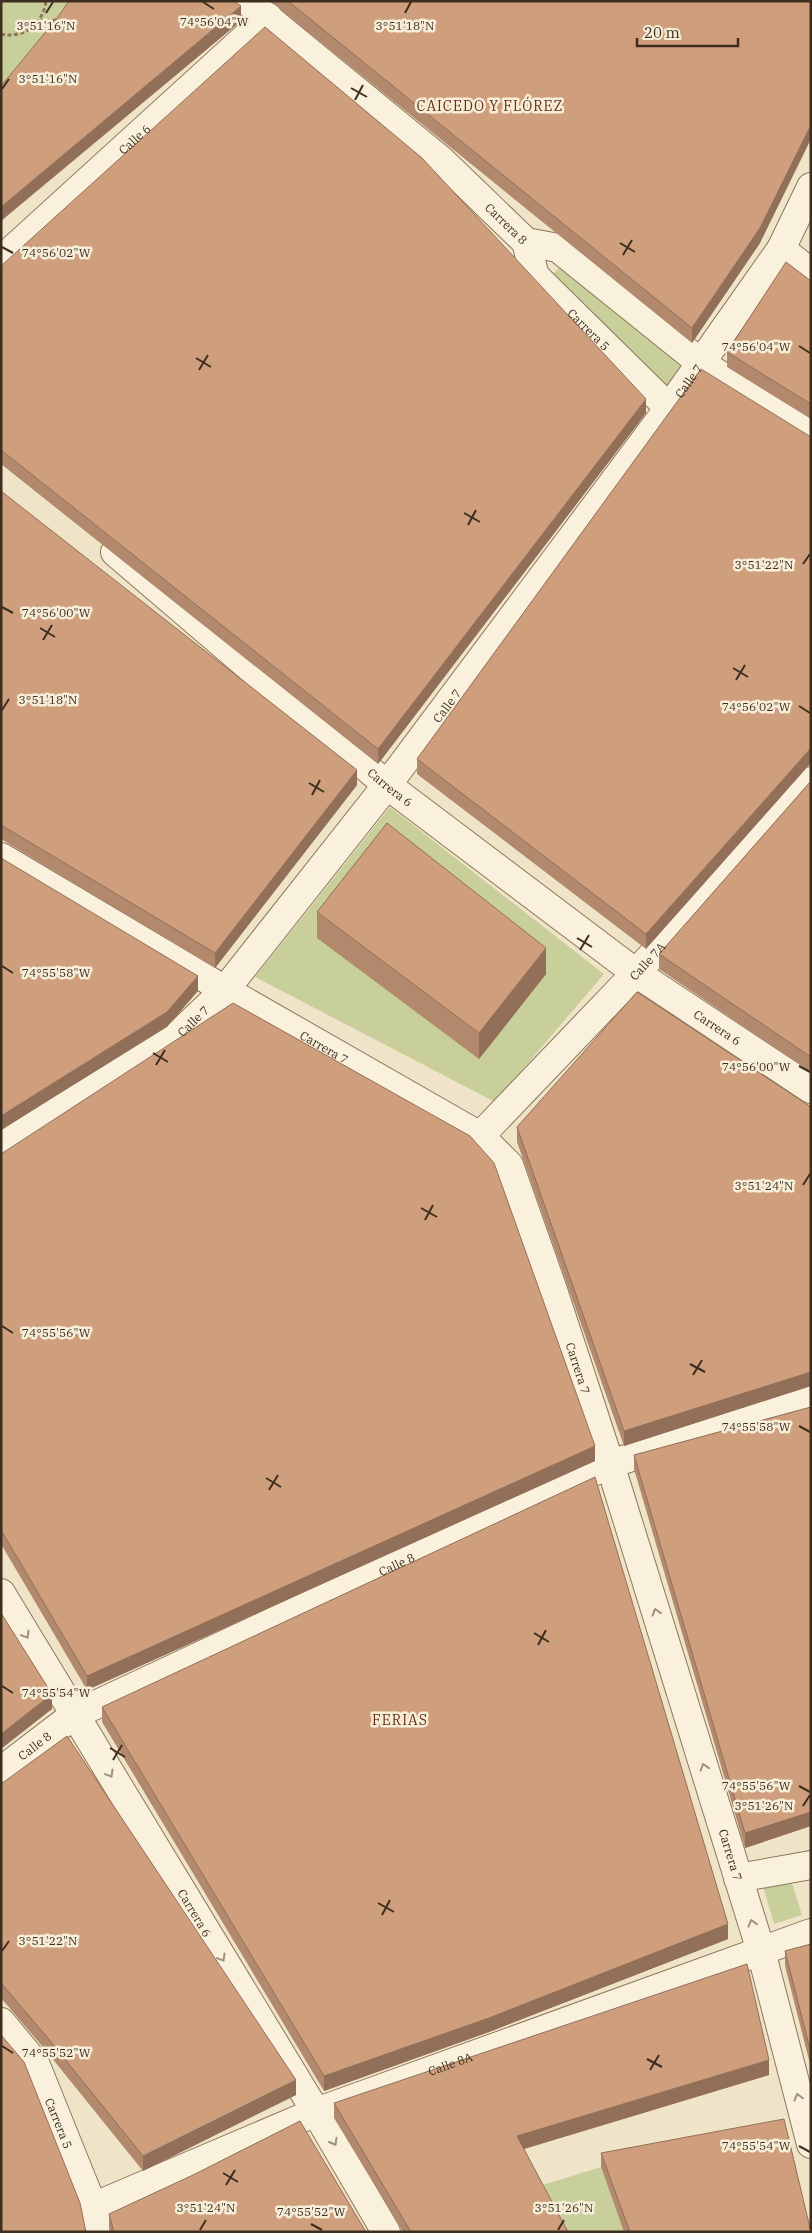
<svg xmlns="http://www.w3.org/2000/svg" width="812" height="2233" viewBox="0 0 812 2233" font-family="'IBM Plex Serif',serif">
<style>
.green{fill:#c9cf9b}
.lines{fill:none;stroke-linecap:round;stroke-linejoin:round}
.minor-casing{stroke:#8d765c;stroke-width:30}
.path{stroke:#8d765c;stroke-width:3;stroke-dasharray:4 2.5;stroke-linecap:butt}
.minor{stroke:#faf1dc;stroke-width:28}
.wall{fill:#b2896c}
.shaded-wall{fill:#916f58}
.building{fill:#cf9f7d;stroke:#916f58}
.oneway{stroke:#9c907e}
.ticks{fill:none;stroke:#3d2e20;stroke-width:2}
.labels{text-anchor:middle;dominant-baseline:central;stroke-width:5;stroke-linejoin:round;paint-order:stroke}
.street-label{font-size:12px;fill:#3d2e20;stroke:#f7eed8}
.neighbourhood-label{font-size:14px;letter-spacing:1px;fill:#6b2e1e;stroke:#f7eed8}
.ticks-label{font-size:12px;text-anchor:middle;fill:#3d2e20;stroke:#f7eed8;stroke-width:5;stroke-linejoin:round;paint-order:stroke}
</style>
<rect width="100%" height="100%" fill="#f0e4c8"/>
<path class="green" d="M1,1h77l-77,100z
M562,264l120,100 -15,21 -117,-107z
M390,807l214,167 -109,128 -240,-125z
M790,1877l12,38 -28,9 -11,-38z
M601,2167l23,65h-64l-24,-45z"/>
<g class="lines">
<g class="minor-casing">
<g id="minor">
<path id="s1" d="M247,1l194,159 85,82 32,6 143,115 110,69"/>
<path id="s2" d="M526,242l9,34 134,132"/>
<path d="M781,249l30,24"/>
<path id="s3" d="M1,260l267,-243"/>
<path id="s4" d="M115,552l272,233 249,188 175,116"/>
<path id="s5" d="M1,857l224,133 255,146 29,29 43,122 58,177 151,487 50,193"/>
<path id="s6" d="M480,1136l156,-163 175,-192"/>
<path id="s7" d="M1,1147l179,-114 45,-43 162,-205 282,-377 112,-159 30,-62"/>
<path id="s8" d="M1,1593l315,519 70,120"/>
<path id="s9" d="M1,1771l73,-56 536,-251 201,-64"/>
<path d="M738,1878l73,-13"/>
<path id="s10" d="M1,2022l34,41 58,144 6,25"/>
<path id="s11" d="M93,2207l223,-95 495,-179"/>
</g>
</g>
<path class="path" d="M40,20l10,2 8,-3
M1,34c23,5 42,-10 45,-33"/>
<use href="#minor" class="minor"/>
</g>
<path class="wall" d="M270,1h541l-51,242 -68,100z
M1,266l645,147 -268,351 -377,-300z
M811,281v138l-84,-52v-15z
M701,369l-55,580 -229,-175v-15z
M1,491l356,294 -142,183 -214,-129z
M811,781v291l-152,-103v-15z
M317,912l229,62 -67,85 -162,-121z
M811,1107v279l-187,60 -107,-304v-15z
M1,1154l594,307 -508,229 -86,-146z
M811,1407v419l-66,22 -111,-379v-14z
M102,1707l626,232 -239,93 -165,59 -222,-369z
M1,1784l295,311 -153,76 -96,-119 -46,-54z
M811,1944v124l-26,-102v-15z
M769,2075l-245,74 44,83h-165l-69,-114v-15z
M601,2153l210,79h-187l-23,-65z
M109,2214l257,18h-256l-1,-3z"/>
<path class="shaded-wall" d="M241,6v15l-240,200v-14z
M811,125v14l-51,104 -68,100v-15z
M646,399v14l-268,351v-15z
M811,748v15l-165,186v-15z
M357,770v15l-142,183v-15z
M546,948v26l-67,85v-26z
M198,976v15l-31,36 -166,103v-14z
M811,1372v14l-187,60v-15z
M595,1446v15l-508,229v-14z
M52,1694v15l-51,40v-15z
M811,1812v14l-66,22v-15z
M728,1924v15l-239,93 -165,59v-15z
M769,2060v15l-252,76v-15z
M296,2080v15l-153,76v-15z"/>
<path class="building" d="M69,1h165l7,5 -240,201v-121l57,-69z
M288,1h523v124l-51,103 -68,100z
M265,27l157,131 224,241 -268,350 -377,-299v-184z
M786,262l25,19v123l-84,-52z
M701,369l110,68v311l-165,186 -229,-175z
M1,491l356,279 -142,183 -214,-128z
M811,781v276l-152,-103z
M387,823l159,125 -67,85 -162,-121z
M1,858l197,118 -31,36 -166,104z
M637,992l174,115v265l-187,59 -107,-304z
M233,1003l237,133 24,27 101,283 -508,230 -86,-146v-376z
M811,1407v405l-66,21 -111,-378z
M595,1477l133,447 -239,94 -165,58 -222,-369z
M1,1613l51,81 -51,40z
M67,1736l229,344 -153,76 -96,-119 -46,-54v-199z
M811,1944v109l-26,-102z
M747,1964l22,96 -252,76 51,96h-157l-77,-129z
M1,2035l23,27 56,141 6,29h-85z
M784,2119l27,113h-181l-29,-79z
M300,2121l66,111h-252l-5,-18 84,-39z"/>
<defs><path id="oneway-chevron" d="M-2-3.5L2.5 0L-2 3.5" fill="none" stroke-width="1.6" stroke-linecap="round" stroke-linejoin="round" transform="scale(1.25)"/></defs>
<g class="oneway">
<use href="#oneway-chevron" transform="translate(656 1612) rotate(-107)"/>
<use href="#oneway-chevron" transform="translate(26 1635) rotate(59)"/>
<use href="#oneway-chevron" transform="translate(704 1767) rotate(-107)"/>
<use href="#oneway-chevron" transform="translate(110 1774) rotate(59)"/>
<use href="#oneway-chevron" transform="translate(752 1923) rotate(-107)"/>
<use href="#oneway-chevron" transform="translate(222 1958) rotate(59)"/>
<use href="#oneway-chevron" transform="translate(798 2097) rotate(-105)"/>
<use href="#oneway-chevron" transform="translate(334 2142) rotate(60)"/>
</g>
<path class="ticks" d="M203,2l11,7M46,13l7,-11M405,13l6,-11M351,88l16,9M2,89l7,-10M355,100l8,-15M620,243l15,9M2,247l11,6M623,255l9,-15M799,346l11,7M196,358l15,9M199,370l9,-15M464,513l16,9M468,525l8,-15M803,564l7,-10M2,607l11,6M40,628l15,9M43,640l9,-15M733,668l15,9M736,680l9,-15M799,706l11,7M2,710l7,-11M309,783l15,9M312,795l8,-15M577,938l15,9M580,950l9,-15M2,966l11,7M153,1053l15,9M156,1065l9,-15M799,1066l11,6M803,1185l7,-11M421,1208l16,9M425,1220l8,-15M2,1326l11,7M690,1364l15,8M693,1375l9,-15M799,1426l11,6M266,1478l15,9M269,1490l9,-15M534,1633l15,9M538,1645l8,-15M2,1686l11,7M110,1748l15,9M113,1760l9,-15M799,1786l11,6M803,1806l7,-11M378,1903l16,9M382,1915l8,-15M2,1951l7,-10M2,2046l11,7M647,2059l15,8M650,2070l9,-15M799,2146l11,6M223,2173l15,9M226,2185l9,-15M311,2224l11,6M200,2230l6,-10M558,2230l6,-10"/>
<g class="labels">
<g class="street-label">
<text stroke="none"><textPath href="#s3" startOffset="180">Calle 6</textPath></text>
<text stroke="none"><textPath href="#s1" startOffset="342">Carrera 8</textPath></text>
<text stroke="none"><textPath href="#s2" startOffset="111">Carrera 5</textPath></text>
<text stroke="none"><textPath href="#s7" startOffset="1040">Calle 7</textPath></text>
<text stroke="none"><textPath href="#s7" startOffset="635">Calle 7</textPath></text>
<text stroke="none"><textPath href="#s4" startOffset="362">Carrera 6</textPath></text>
<text stroke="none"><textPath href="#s6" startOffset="242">Calle 7A</textPath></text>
<text stroke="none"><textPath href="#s7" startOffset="230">Calle 7</textPath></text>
<text stroke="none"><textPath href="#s4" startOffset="768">Carrera 6</textPath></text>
<text stroke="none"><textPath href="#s5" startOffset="375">Carrera 7</textPath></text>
<text stroke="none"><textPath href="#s5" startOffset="810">Carrera 7</textPath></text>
<text stroke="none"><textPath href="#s9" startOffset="448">Calle 8</textPath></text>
<text stroke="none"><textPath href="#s9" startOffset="42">Calle 8</textPath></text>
<text stroke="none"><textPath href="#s5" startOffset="1320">Carrera 7</textPath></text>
<text stroke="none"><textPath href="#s8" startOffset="374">Carrera 6</textPath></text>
<text stroke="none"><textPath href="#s11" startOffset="385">Calle 8A</textPath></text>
<text stroke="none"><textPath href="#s10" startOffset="118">Carrera 5</textPath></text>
</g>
<g class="neighbourhood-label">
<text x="490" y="106">CAICEDO Y FLÓREZ</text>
<text x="400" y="1720">FERIAS</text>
</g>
</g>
<g class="ticks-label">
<text x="214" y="26">74°56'04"W</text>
<text x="46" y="30">3°51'16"N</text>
<text x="405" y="30">3°51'18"N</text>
<text x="48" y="83">3°51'16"N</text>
<text x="56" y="257">74°56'02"W</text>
<text x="756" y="351">74°56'04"W</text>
<text x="764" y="569">3°51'22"N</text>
<text x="56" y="617">74°56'00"W</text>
<text x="48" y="704">3°51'18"N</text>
<text x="756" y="711">74°56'02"W</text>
<text x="56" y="977">74°55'58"W</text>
<text x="756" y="1071">74°56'00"W</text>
<text x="764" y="1190">3°51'24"N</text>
<text x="56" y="1337">74°55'56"W</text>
<text x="756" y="1431">74°55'58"W</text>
<text x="56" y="1697">74°55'54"W</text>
<text x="756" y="1790">74°55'56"W</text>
<text x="764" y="1810">3°51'26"N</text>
<text x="48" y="1945">3°51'22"N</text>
<text x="56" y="2057">74°55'52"W</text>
<text x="756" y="2150">74°55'54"W</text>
<text x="206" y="2212">3°51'24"N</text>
<text x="564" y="2212">3°51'26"N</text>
<text x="311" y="2216">74°55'52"W</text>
</g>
<rect width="812" height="2233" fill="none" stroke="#3d2e20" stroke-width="5"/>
<path d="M637 38v8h101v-8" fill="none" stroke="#3d2e20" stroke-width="2.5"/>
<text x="644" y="38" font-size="15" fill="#3d2e20" stroke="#f7eed8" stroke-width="4" paint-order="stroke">20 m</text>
</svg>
